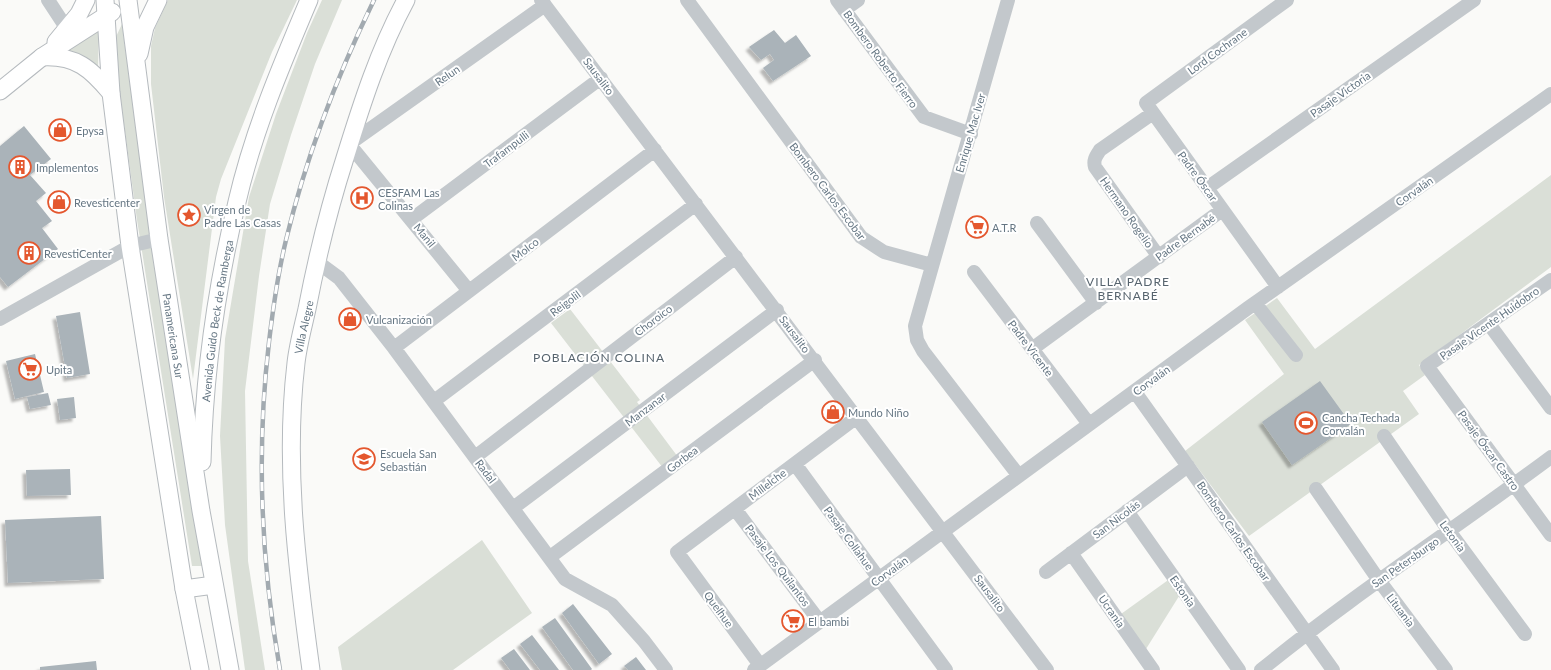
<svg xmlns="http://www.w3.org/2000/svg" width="1551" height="670" viewBox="0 0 1551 670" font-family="Lato,sans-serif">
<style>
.green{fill:#dadfd7}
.building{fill:#aab3b9;filter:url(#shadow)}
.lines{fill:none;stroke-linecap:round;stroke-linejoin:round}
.major-casing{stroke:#b5babe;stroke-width:19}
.minor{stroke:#c3c8cc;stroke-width:14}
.major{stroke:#fff;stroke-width:17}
.rail-casing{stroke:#a2aab0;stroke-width:4.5}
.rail{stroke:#fff;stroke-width:3;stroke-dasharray:9;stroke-linecap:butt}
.labels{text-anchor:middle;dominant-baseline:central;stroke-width:4;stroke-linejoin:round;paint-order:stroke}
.street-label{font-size:11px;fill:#657683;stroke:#fff}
.poi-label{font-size:11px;fill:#657683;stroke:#fff;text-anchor:start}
.neighbourhood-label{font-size:12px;letter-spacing:1px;fill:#57646e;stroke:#fff}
</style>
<defs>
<filter id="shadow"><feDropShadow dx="-3.5" dy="3.5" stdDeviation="1" flood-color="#0004"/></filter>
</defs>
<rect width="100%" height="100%" fill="#fafaf8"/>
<path class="green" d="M168,0h129l-25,52 -51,127 -5,18 -23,182 -29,-182 -13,-113v-38l4,-18z
M322,0h20l-27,64 -24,71 -21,69 -11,72 -14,115 3,170 17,109h-20l-20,-145 -5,-89 5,-97 24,-142 27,-83 31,-81z
M122,24l31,235 50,307h-11l-55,-346 -24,-177z
M99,28l-1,41 -32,-17z
M1551,175v92l-132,98 6,10 -22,16 16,23 -170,122 -64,-85 99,-77 -39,-54 32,-22 38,51z
M570,309l70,91 -3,2 41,55 -15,11 -112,-145z
M482,540l50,73 -79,57h-111l-4,-23z
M1171,578l10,15 -35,56 -25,-35z"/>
<path class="building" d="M774,30l11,13 11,-8 15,21 -38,25 -10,-13 11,-8 -4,-6 -9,6 -12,-13z
M24,126l27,33 -21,16 16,18 -10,8 16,20 -10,7 16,21 -50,38 -8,-10v-131z
M80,312l10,62 -23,4 -11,-62z
M35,354l9,38 -29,7 -9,-38z
M1320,381l31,43 -59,41 -30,-43z
M48,393l3,12 -21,4 -3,-12z
M74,397l2,21 -16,2 -3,-21z
M70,469l1,26 -44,1 -1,-26z
M101,516l3,63 -96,4 -3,-63z
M573,604l39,50 -13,10 -37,-51z
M555,618l37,51 -1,1h-18l-31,-43z
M532,635l27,35h-19l-20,-26z
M514,649l16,21h-20l-9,-12z
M636,657l10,13h-18l-4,-4z
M96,661l1,9h-57v-3z"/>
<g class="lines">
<g class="major-casing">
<g id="major">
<path d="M105,0l6,93 19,153 54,343 16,81"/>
<path id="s1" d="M128,0l31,239 42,272 29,159"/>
<path d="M56,42l23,-28 7,-14"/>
<path d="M139,54l6,-27 13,-27"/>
<path d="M42,57c34,-2 49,12 69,36"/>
<path d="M0,91l42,-34 70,-45"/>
<path id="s2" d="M202,462c2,-85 15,-177 35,-260 16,-70 44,-136 72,-202"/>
<path d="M184,589l30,-4"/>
<path id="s3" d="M311,670c-14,-101 -27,-205 -15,-307 2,-18 7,-36 11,-54 10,-52 22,-101 38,-151 17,-55 34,-108 61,-158"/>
</g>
</g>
<path class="minor" d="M48,0l19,29
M541,0l506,670
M687,0l174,237 23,15 48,13
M837,0l87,117 47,17
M1008,0l-93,326 2,14 6,11 96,125
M844,10l14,-10
M1153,113l-53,37c-4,6 -7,10 -5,17l64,90
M1207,188l267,-188
M412,219l189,-141
M1037,223l59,80
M316,261l23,17 55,70 171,231 47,26 32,36 22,29
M974,272l115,152
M1551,280l-124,86 124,169
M1278,287l-132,-184 141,-103
M469,291l-120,-147 196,-139
M1255,303l41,52
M0,319l130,-73 29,-7
M1489,324l62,84
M394,348l261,-198
M1032,349l190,-139
M1135,392l198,278
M434,401l262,-197
M1384,436l65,95 76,103
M475,457l261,-200
M795,464l151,206
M1316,489l62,90 68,91
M513,508l264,-198
M735,509l85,113
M1127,511l112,159
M1071,553l82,117
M550,557l265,-197
M1046,572l142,-106
M760,665l-83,-113 180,-135
M754,670l494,-362 303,-214
M1261,670c93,-76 194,-141 290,-213"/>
<use href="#major" class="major"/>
<g class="rail-casing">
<path id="rail" d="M280,670c-19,-108 -24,-218 -11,-328 4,-34 9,-69 17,-102 20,-83 51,-164 88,-240"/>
</g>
<use href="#rail" class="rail"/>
</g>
<defs>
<g id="shop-ring" transform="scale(1.15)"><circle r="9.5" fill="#fff" stroke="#e4572e" stroke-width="1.5"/><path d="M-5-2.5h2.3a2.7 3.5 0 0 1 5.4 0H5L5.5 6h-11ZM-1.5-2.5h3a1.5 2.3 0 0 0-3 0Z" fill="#e4572e"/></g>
<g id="building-ring" transform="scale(1.15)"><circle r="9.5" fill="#fff" stroke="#e4572e" stroke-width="1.5"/><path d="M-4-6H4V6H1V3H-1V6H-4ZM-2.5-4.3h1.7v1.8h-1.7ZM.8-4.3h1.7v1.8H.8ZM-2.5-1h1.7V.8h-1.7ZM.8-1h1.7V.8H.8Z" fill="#e4572e"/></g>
<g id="hospital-ring" transform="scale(1.15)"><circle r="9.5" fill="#fff" stroke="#e4572e" stroke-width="1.5"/><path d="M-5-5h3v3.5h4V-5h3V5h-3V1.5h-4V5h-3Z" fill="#e4572e"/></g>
<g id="sight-ring" transform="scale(1.15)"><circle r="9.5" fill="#fff" stroke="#e4572e" stroke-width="1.5"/><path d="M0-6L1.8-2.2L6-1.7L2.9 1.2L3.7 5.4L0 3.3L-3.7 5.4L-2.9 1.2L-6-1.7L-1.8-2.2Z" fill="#e4572e"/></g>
<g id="supermarket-ring" transform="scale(1.15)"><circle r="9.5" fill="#fff" stroke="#e4572e" stroke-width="1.5"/><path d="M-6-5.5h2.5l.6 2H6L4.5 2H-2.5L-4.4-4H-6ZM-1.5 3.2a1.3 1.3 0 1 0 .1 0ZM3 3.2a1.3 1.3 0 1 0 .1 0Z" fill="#e4572e"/></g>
<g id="stadium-ring" transform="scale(1.15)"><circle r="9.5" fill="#fff" stroke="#e4572e" stroke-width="1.5"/><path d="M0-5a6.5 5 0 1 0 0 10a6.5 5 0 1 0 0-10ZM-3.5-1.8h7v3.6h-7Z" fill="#e4572e"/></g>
<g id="school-ring" transform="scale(1.15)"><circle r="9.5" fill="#fff" stroke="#e4572e" stroke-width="1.5"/><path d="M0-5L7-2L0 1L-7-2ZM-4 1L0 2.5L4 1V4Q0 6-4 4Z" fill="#e4572e"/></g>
</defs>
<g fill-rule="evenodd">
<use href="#shop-ring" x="60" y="130"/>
<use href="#building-ring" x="20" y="167"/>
<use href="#hospital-ring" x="362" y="198"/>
<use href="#shop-ring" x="59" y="202"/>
<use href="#sight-ring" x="189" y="215"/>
<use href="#supermarket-ring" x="977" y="227"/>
<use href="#building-ring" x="29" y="253"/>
<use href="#shop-ring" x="350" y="319"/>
<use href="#supermarket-ring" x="30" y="369"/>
<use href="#shop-ring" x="833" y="412"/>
<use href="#stadium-ring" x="1306" y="423"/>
<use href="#school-ring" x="364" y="459"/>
<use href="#supermarket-ring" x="793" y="621"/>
</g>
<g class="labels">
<g class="street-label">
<text transform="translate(1217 51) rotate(-36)">Lord Cochrane</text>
<text transform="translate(881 59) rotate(54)">Bombero Roberto Fierro</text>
<text transform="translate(447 75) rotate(-35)">Relun</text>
<text transform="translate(599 76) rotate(53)">Sausalito</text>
<text transform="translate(1340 94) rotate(-35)">Pasaje Victoria</text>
<text transform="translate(970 133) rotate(-74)">Enrique Mac Iver</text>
<text transform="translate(506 149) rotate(-37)">Trafampulli</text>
<text transform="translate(1198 176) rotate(54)">Padre Óscar</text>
<text transform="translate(828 191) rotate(53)">Bombero Carlos Escobar</text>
<text transform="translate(1414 191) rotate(-35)">Corvalán</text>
<text transform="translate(1127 212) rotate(55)">Hermano Rogelio</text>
<text transform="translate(425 235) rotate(51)">Manil</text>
<text transform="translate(1185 237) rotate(-36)">Padre Bernabé</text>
<text transform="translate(525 249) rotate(-37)">Molco</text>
<text transform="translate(565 303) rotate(-37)">Reigolil</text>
<text transform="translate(653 320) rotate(-37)">Choroico</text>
<text stroke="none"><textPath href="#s2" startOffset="142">Avenida Guido Beck de Ramberga</textPath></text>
<text transform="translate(1489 323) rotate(-35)">Pasaje Vicente Huidobro</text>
<text stroke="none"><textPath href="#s3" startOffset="345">Villa Alegre</textPath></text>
<text transform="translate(795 334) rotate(53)">Sausalito</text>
<text stroke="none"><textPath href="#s1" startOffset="339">Panamericana Sur</textPath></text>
<text transform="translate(1031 348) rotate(53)">Padre Vicente</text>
<text transform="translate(1151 380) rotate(-36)">Corvalán</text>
<text transform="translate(645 409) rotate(-37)">Manzanar</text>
<text transform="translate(1489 450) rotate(54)">Pasaje Óscar Castro</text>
<text transform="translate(682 459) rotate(-37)">Gorbea</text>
<text transform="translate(486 471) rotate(53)">Radal</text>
<text transform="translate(767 484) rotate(-37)">Millelche</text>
<text transform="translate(1116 519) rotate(-37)">San Nicolás</text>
<text transform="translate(1234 531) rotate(55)">Bombero Carlos Escobar</text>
<text transform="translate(1453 536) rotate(54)">Letonia</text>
<text transform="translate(849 538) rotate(54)">Pasaje Collahue</text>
<text transform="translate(1405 562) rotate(-35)">San Petersburgo</text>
<text transform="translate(778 565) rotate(53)">Pasaje Los Quilantos</text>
<text transform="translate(889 571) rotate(-36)">Corvalán</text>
<text transform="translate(1183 591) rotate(55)">Estonia</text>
<text transform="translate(990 593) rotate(53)">Sausalito</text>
<text transform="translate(719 609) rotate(54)">Quelhue</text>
<text transform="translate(1401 610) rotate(53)">Lituania</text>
<text transform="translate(1112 611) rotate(55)">Ucrania</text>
</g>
<g class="poi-label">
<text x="76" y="130">Epysa</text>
<text x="36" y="167">Implementos</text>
<text x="378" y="192">CESFAM Las<tspan x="378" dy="13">Colinas</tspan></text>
<text x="74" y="202">Revesticenter</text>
<text x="204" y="209">Virgen de<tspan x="204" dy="13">Padre Las Casas</tspan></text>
<text x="992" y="227">A.T.R</text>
<text x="44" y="253">RevestiCenter</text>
<text x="366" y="319">Vulcanización</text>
<text x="46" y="369">Upita</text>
<text x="848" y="412">Mundo Niño</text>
<text x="1322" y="417">Cancha Techada<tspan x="1322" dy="13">Corvalán</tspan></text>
<text x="380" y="453">Escuela San<tspan x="380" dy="13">Sebastián</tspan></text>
<text x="808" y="621">El bambi</text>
</g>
<g class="neighbourhood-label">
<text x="1128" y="281">VILLA PADRE<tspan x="1128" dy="14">BERNABÉ</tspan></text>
<text x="599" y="357">POBLACIÓN COLINA</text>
</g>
</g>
</svg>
